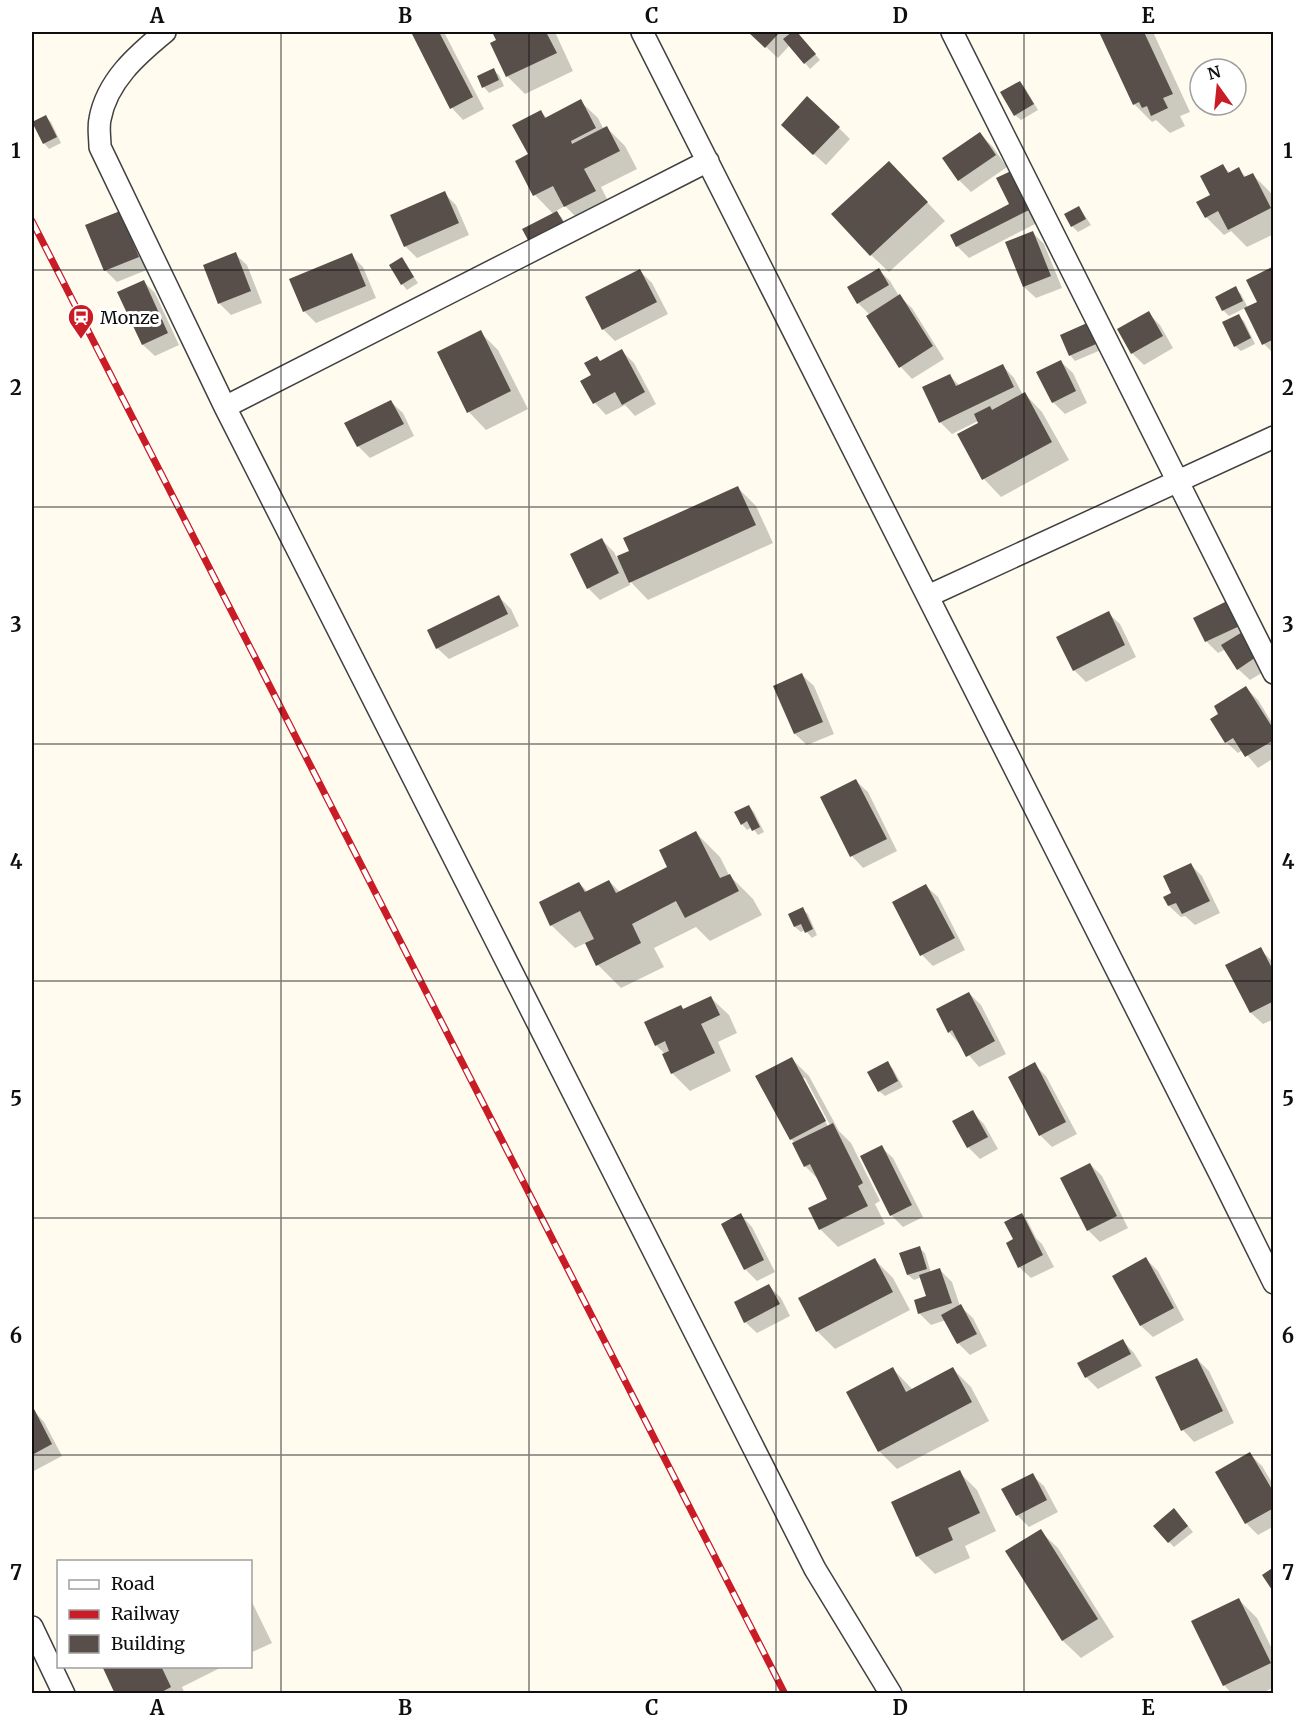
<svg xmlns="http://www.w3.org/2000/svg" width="1305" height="1725" viewBox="0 0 1305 1725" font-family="Merriweather,serif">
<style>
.shadow{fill:#0003;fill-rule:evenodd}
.building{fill:#584f4a}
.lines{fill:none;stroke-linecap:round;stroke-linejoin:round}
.minor-casing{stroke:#414141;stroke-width:24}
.minor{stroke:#fff;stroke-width:21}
.rail-casing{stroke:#c91c27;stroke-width:7}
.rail{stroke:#fff;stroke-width:4.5;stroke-dasharray:14;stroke-linecap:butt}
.grid{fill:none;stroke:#0e0e0e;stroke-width:1.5;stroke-opacity:0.55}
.labels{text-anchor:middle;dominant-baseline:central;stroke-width:6;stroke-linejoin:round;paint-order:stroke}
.poi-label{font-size:18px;fill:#0e0e0e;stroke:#fff;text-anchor:start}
.neatline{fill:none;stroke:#0e0e0e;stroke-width:2}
.grid-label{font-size:20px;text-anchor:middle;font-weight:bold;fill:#0e0e0e}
</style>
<rect width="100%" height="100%" fill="#fffcef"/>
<path class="shadow" d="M413,32h30l2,2 39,75 -21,11 -11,-12z
M494,32h61l18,39 -48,23 -18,-18z
M750,32h53l-4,3 21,25 -10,9 -20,-24 -12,13z
M1100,32h53l37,80 -10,4 5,10 -15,7 -14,-13 -4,2 -18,-18z
M493,70l6,5 5,11 -15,7 -5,-6z
M1020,82l5,6 13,22 -17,10 -6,-5z
M580,101l18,17 6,12 3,-2 18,18 12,23 -36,18 11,22 -29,15 -18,-18 -9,5 6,7 6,11 -33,-34 -18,-33 13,-7 11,-43 6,6z
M46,117l5,5 10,21 -12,6 -5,-6z
M839,128l11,11 -24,26 -32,-29z
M980,134l12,12 15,21 -36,25 -12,-12z
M1223,166l7,7 8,-4 9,9 6,-3 17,17 4,6v36l-27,13 -16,-16 -7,4 -18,-18z
M998,179l43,42 -72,37 -12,-12 55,-41z
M907,181l38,40 -56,51 -18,-17z
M444,193l12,12 13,30 -52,23 -12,-12z
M1079,207l12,18 -13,7 -6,-6z
M119,212l30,57 -32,13 -12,-12z
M1033,233l11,11 18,44 -26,10 -12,-11 -17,-44z
M235,254l12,11 15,38 -31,12 -12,-12z
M351,255l12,12 13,31 -60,25 -12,-12z
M402,259l16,24 -11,7 -5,-6z
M1274,268v86l-10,-10 -19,-36 -16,8 -6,-6 12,-22 6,6 7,14 11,-6z
M879,270l11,11 9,15 13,12 32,51 -32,20 -11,-12 -33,-51 2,-1 -12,-12z
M640,271l12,12 16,31 -53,27 -12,-12z
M143,281l12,12 24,52 -24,11 -12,-11 -24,-52z
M1148,313l12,12 13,23 -29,17 -12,-12z
M1238,316l6,5 11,23 -14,7 -6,-5z
M1087,325l5,5 9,20 -26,11 -5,-6z
M480,332l18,18 30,59 -42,21 -17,-18z
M622,351l12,12 22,41 -21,12 -10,-11 -19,10 -11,-12 -13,-22 11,-5 8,-14z
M1061,362l12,11 14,30 -22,11 -12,-12z
M1003,366l11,12 9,17 2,-1 17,18 27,48 -68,37 -17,-18 -25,-44 23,-12 -2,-3 -28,14 -12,-12 10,-46 10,10z
M391,402l12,11 11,23 -44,22 -12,-12z
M738,488l18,18 17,37 -125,57 -20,-21 2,6 -30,15 -12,-12 14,-48 12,12 3,6 14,-6z
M499,597l12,12 8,17 -70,33 -12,-11z
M1231,601l39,67 -20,12 -12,-11 -12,-20 -8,4 -12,-12 -11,-23z
M1108,613l12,11 16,33 -50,25 -12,-12z
M802,675l12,11 20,48 -27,11 -12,-11 -20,-47z
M1246,688l12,12 16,26v32l-16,10 -15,-18 -5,3 -12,-11z
M856,781l12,11 29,59 -34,17 -11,-12 -30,-59z
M749,806l5,6 10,20 -6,3 -6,-8 -5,3 -5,-6z
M696,833l24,24 9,18 24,24 9,16 -52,26 -14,-14 -42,21 10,19 -43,21 -23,-23 -12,-22 -11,5 -24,-23 28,-42 9,9 21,-11 11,11 49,-25z
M1191,865l11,11 18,37 -25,12 -10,-9 -4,1 -12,-11 -4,-9 8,-4z
M926,886l12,11 27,53 -32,16 -11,-11z
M802,909l6,5 9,21 -5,3 -7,-8 -4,2 -6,-5 -5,-12z
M1260,949l14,14v56l-11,5 -12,-11z
M969,993l12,12 25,49 -27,13 -30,-35z
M711,998l18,17 8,18 -19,9 13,29 -41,20 -18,-18 -7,-19 -9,-9 25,-39 3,4z
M792,1059l17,17 30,55 12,12 29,58 -5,3 10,20 -47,23 -18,-18 9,-29 -10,-20 -14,-14 -10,-23 -4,-4zM801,1078h4l26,49 -2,1z
M887,1063l6,6 10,18 -18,9 -6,-5z
M1034,1064l12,12 31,58 -25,13 -12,-12z
M972,1112l12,12 14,25 -18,10 -12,-12z
M881,1147l12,11 30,59 -20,10 -12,-12z
M1090,1164l12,12 26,52 -28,14 -12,-12z
M741,1215l11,12 23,45 -18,9 -12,-12 -22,-45z
M1021,1215l6,5 9,18 6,6 12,23 -23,11 -12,-11 -3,-27z
M919,1248l6,5 6,20 9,-3 12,12 8,24 13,12 14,28 -17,9 -12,-12 -12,-23 -15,5 -12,-12 9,-16 -6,-20 -8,3 -6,-5 -7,-21z
M1146,1259l12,12 26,49 -31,17 -12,-11z
M875,1260l18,18 17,32 -75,39 -18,-18z
M769,1286l12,12 9,18 -33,17 -12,-11z
M1123,1341l11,12 8,13 -44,23 -11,-11 -8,-14z
M1197,1359l12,12 25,52 -40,19 -11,-12z
M893,1369l20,21 40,-21 18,18 18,34 -92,48 -18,-18z
M33,1410l11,12 18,34 -30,16z
M1250,1454l12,12 12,20v40l-16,9 -12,-12z
M959,1472l18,18 19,41 -31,15 5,12 -35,16 -18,-18z
M1032,1475l12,11 14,26 -29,15 -12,-12 -14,-25z
M1180,1516l13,16 -19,15 -5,-5z
M1040,1531l18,17 56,89 -33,21 -18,-17 -56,-89z
M250,1598l22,45 -22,10z
M1239,1600l18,18 17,35v34l-13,7h-29l-8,-9z
M104,1666h120l-42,21 3,7h-68z"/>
<path class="building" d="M411,32h28l34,65 -23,12z
M492,32h54l11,21 -51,24 -16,-34 6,-3z
M748,32h32l-15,16z
M792,32h5l19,22 -12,10 -21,-25z
M1099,32h45l29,62 -10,4 5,10 -17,8 -4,-10 -5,2 -3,-6 -6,3z
M494,68l5,12 -17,8 -5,-12z
M1020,81l14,23 -20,12 -14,-24z
M807,96l33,31 -27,28 -32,-30z
M581,99l15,29 -25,13 1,3 35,-18 13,25 -36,18 12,22 -32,16 -11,-21 -20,10 -18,-35 13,-7 -16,-29 29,-15 4,8z
M46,115l11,22 -14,7 -11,-22z
M980,132l16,23 -38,26 -16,-23z
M889,161l39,41 -58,54 -39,-42z
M1223,164l5,9 11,-6 5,10 9,-4 18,35 -43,22 -10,-19 -13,7 -9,-16 14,-7 -10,-19z
M1011,171l20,38 -75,38 -6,-12 59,-31 -13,-26z
M445,191l14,32 -55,24 -14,-32z
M1079,206l7,13 -15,8 -7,-13z
M120,211l19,46 -35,14 -19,-46z
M557,211l7,12 -35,19 -7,-13z
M1033,231l18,45 -28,11 -18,-45z
M236,252l15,39 -33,13 -15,-39z
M352,253l14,33 -63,26 -14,-33z
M402,257l12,20 -13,8 -12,-20z
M1274,266v73l-12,6 -18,-37 13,-6 -11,-22z
M879,268l10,17 -32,19 -10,-17z
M640,269l17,33 -55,28 -17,-33z
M144,280l24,53 -26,12 -25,-53z
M1236,286l7,15 -21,10 -7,-14z
M900,294l33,52 -34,22 -33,-52z
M1149,311l14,25 -32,18 -14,-25z
M1239,314l12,24 -17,9 -12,-25z
M1087,323l9,21 -27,12 -9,-21z
M481,330l30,61 -44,22 -30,-61z
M622,349l23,43 -23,13 -7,-13 -22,12 -13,-23 11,-6 -7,-12 13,-7 3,5z
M1061,360l15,31 -24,12 -16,-31z
M1003,364l11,23 -75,36 -17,-36 28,-13 6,12z
M1025,392l27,50 -70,38 -25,-46 21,-11 -4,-9 16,-8 2,4z
M391,400l13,24 -47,23 -13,-24z
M738,486l18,39 -127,58 -12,-27 12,-5 -6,-13z
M602,538l17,35 -32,16 -17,-35z
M499,595l9,19 -72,35 -9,-19z
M1231,599l13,25 -39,18 -12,-24z
M1109,611l16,34 -52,26 -17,-34z
M1244,631l15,24 -22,15 -16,-25z
M802,673l21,49 -29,12 -21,-48z
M1246,686l28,44v10l-29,17 -12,-19 -8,5 -15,-24 8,-5 -4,-8z
M856,779l31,60 -37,18 -30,-60z
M749,805l11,22 -8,4 -5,-10 -6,4 -7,-13z
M696,831l24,47 10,-4 9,17 -54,27 -9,-17 -44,23 9,19 -45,23 -11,-23 9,-4 -14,-28 -30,15 -11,-24 40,-20 6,10 24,-12 7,13 51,-26 -8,-17z
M1191,863l19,38 -28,13 -6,-11 -8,3 -5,-9 8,-4 -8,-17z
M926,884l29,54 -35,18 -28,-54z
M803,907l10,22 -8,4 -4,-9 -7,3 -6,-13z
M1261,947l13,25v29l-24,12 -25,-48z
M969,992l26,49 -29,16 -14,-27 -4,3 -12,-24z
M711,996l9,19 -19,9 14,29 -44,21 -9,-20 7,-3 -4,-10 -10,5 -11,-24 37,-17 2,4z
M792,1057l34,64 -36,19 -35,-64z
M888,1061l10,20 -20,11 -11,-20z
M1035,1062l31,60 -27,14 -31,-59z
M973,1110l15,27 -21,11 -15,-27z
M833,1123l30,60 -5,3 10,20 -49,24 -11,-22 19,-9 -17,-35 -6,3 -12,-24z
M882,1145l30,60 -22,11 -30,-60z
M1090,1163l27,53 -30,15 -27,-53z
M741,1213l23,47 -20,10 -23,-46z
M1022,1213l21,42 -25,13 -12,-25 7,-4 -9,-17z
M920,1246l7,23 -20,6 -8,-22z
M1146,1257l28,51 -34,18 -28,-50z
M875,1258l18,34 -77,40 -18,-34z
M940,1268l12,35 -34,11 -4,-14 12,-4 -7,-21z
M769,1284l11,20 -36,19 -10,-21z
M961,1304l16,30 -20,10 -16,-29z
M1123,1339l8,15 -46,24 -8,-15z
M1197,1358l26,53 -42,20 -26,-54z
M893,1367l13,25 47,-25 19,35 -94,50 -32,-60z
M32,1405l20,39 -20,11z
M1250,1452l24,41v15l-29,16 -30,-52z
M960,1470l20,43 -32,15 5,12 -37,17 -25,-55z
M1033,1473l14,27 -31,16 -15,-27z
M1174,1508l14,18 -20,17 -15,-17z
M1041,1529l57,90 -36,22 -57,-90z
M1274,1567v26l-12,-18z
M1239,1598l32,65 -48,23 -32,-65z
M102,1666h59l10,21 -13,7h-43z"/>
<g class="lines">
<g class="minor-casing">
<path id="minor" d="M165,32c-28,23 -58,49 -65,87 -2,9 0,19 0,28l125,260 590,1162 76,125
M642,32l580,1146 52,105
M952,32l322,641
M225,407l483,-246
M928,596l346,-159
M32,1627l32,67"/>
</g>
<use href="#minor" class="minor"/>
<g class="rail-casing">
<path id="rail" d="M32,221l753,1473"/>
</g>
<use href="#rail" class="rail"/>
</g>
<path class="grid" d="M281,32v1662M529,32v1662M776,32v1662M1024,32v1662M32,270h1242M32,507h1242M32,744h1242M32,981h1242M32,1218h1242M32,1455h1242"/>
<defs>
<g id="station-pin" transform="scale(1.35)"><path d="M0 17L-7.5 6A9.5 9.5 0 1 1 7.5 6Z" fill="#c91c27" stroke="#fff"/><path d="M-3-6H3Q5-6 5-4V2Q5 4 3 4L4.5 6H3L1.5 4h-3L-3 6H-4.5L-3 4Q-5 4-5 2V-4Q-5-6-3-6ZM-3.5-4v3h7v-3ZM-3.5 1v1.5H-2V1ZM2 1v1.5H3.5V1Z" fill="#fff"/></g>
</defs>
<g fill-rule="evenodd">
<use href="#station-pin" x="81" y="317"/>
</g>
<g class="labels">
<g class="poi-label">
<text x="100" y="317">Monze</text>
</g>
</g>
<rect width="1305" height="1725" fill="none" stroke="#ffffff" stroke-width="66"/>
<rect x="57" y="1560" width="195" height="108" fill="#ffffff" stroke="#9f9f9f" stroke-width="1.5"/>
<rect x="69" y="1580" width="30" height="9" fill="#ffffff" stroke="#9f9f9f" stroke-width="1.5"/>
<text x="111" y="1590" font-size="18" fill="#0e0e0e">Road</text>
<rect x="69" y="1610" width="30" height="9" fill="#c91c27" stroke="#9f9f9f" stroke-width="1.5"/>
<text x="111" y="1620" font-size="18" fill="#0e0e0e">Railway</text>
<rect x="69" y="1635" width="30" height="18" fill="#584f4a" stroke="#9f9f9f" stroke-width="1.5"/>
<text x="111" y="1650" font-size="18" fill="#0e0e0e">Building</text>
<g transform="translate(1218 87) rotate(345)"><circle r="28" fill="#ffffff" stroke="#9f9f9f" stroke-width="1.5"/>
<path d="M0-4.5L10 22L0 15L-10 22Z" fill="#c91c27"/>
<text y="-9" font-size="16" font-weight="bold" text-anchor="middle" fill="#0e0e0e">N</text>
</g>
<rect x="33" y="33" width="1239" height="1659" class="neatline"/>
<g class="grid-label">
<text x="157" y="23">A</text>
<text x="405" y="23">B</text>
<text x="652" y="23">C</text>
<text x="900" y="23">D</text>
<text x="1148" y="23">E</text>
<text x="16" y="158">1</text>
<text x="1288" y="158">1</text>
<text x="16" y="395">2</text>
<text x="1288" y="395">2</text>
<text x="16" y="632">3</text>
<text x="1288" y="632">3</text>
<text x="16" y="869">4</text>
<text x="1288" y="869">4</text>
<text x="16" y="1106">5</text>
<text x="1288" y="1106">5</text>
<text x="16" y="1343">6</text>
<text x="1288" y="1343">6</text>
<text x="16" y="1580">7</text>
<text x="1288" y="1580">7</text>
<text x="157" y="1715">A</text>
<text x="405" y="1715">B</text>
<text x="652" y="1715">C</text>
<text x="900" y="1715">D</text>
<text x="1148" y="1715">E</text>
</g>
</svg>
